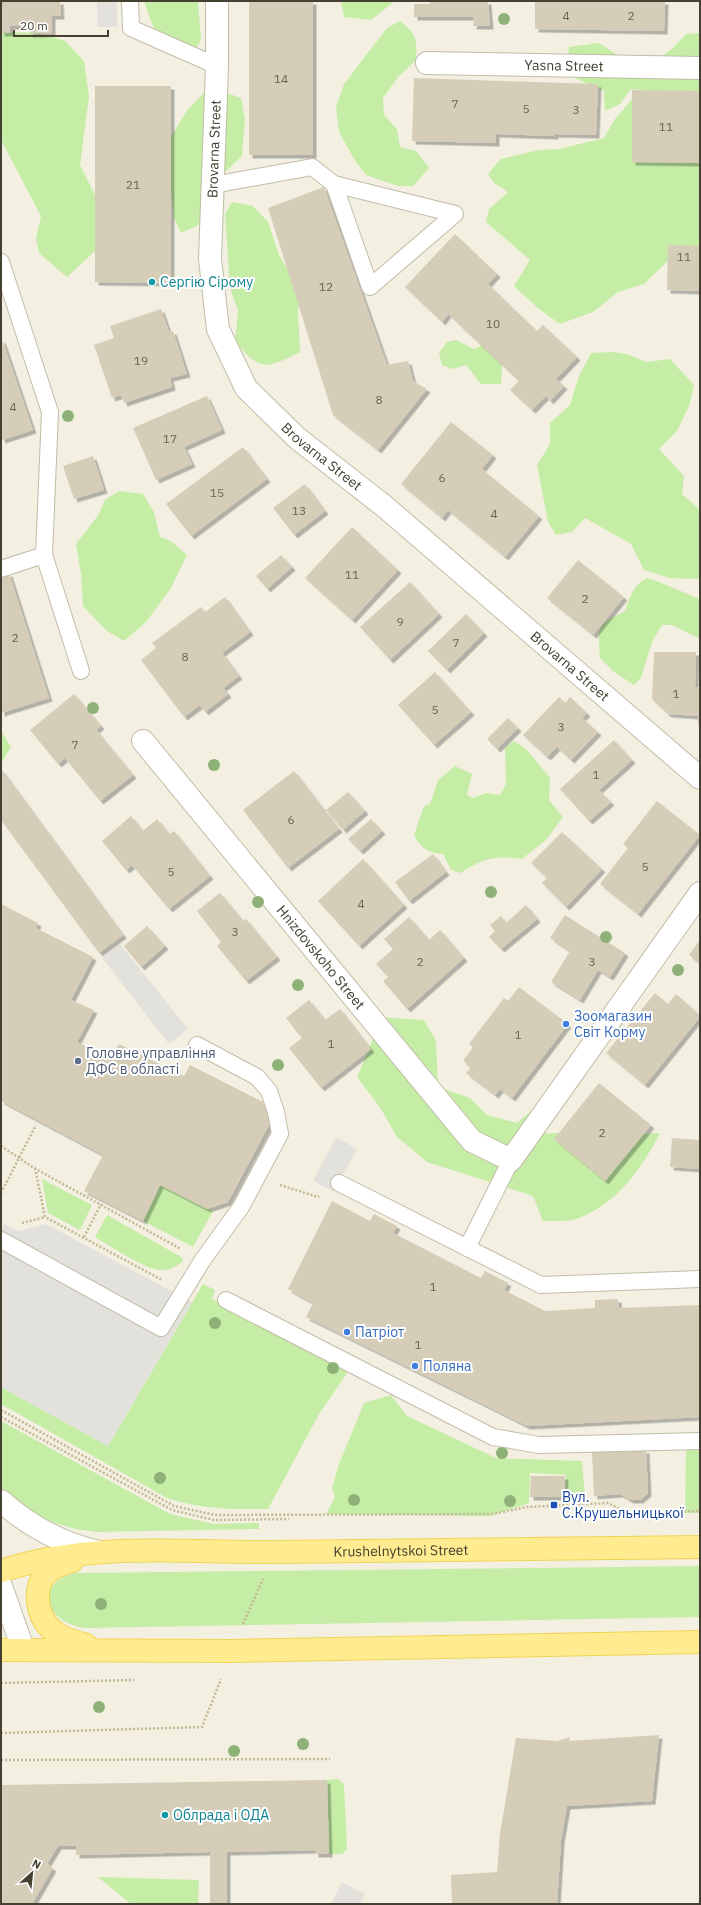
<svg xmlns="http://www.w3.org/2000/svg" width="701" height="1905" viewBox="0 0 701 1905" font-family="'IBM Plex Sans',sans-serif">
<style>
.green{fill:#c5eda6}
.parking{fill:#e3e1dc}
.building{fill:#d5cdb7;filter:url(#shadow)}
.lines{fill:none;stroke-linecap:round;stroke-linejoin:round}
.service-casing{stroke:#c2bca7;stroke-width:18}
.minor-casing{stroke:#c2bca7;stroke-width:24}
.primary-casing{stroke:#f0d353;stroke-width:24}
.path{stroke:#c3b794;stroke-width:2.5;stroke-dasharray:2 2;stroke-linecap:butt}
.service{stroke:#fff;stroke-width:16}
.minor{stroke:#fff;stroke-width:22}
.primary{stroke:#ffec90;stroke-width:22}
.tree{fill:#8db177}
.culture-dot{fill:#0f9aa8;stroke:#fff;stroke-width:1.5}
.shop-dot{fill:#3f7fe0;stroke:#fff;stroke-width:1.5}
.service-dot{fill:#5c6f8a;stroke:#fff;stroke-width:1.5}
.transit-dot{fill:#1a4fb4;stroke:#fff;stroke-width:1.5}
.labels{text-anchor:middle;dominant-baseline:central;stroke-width:4;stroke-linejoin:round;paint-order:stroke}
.number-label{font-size:12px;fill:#696353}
.street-label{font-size:14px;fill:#454032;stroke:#fff}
.culture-label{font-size:14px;fill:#0d838f;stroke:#fff;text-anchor:start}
.shop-label{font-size:14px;fill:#366cbe;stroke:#fff;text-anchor:start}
.service-label{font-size:14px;fill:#4e5e75;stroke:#fff;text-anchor:start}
.transit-label{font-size:14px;fill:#164399;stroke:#fff;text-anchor:start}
</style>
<defs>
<filter id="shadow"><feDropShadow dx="3.5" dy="3.5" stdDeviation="0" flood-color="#0004"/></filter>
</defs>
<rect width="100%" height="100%" fill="#f3f0e2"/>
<path class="green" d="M144,1h54l3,39 -13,22c-5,-2 -14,-4 -17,-8 -14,-14 -21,-35 -27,-53z
M341,1h54l-24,19 -27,-3z
M400,21c17,14 17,18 16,39l-18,17 -15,21 1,17 13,14 3,18 16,4 13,17 -16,18h-15l-32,-11 -12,-16 -15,-27 -3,-25 8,-23 43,-56z
M1,32l39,1 25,8 19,20 5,35 -9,69 15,30 5,40 -4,15 -29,27 -28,-24 -3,-14 5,-23 -40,-76z
M700,33v73l-47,-15 -22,-2 -11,15 -15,7 -1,-20 -38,-17 3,-27 30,-4 20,13 41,1 13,-9 13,-14z
M210,87l31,11 4,21 -3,37 -20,19 -19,48 -22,10 -7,-15 -4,-35v-45l18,-29z
M634,97l66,60v88l-4,6 -20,2 -32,31 -26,8 -25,20 -33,12 -21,-15 -25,-23 16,-26 -44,-38 3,-13 19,-17 -14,-9 -6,-9 13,-15 38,-9 20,-1 45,-11 11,-19z
M232,202l21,4 15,16 11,33 20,33 -1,24 2,40c-34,17 -40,20 -65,-11l3,-30 -8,-23 -5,-74z
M456,340l18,9 17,-8 12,8 -2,35h-20l-15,-19 -13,4 -11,-4 -3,-12 8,-11z
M612,352l15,2 19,8 24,-3 24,26 -5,21 -12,25 -18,18 25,27 -2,18 18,16 -1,69 -29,-1 -26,-8 -13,-26 -46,-26 -13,14 -16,3 -8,-13 -11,-57 13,-21v-21l20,-18 9,-29 12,-23z
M119,491l24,3 11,18 6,25 11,4 16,14 -16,33 -25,34 -22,19 -17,-10 -24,-25 -2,-32 -5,-30 23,-30 6,-14z
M647,578l7,2 46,19v40l-28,-14h-10l-10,17 -11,36 -7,7 -20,-13 -14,-14c-2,-32 -5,-32 25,-47 5,-14 8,-26 22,-33z
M1,731l10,16 -10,16z
M514,741l12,8 24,29 -1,22 14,17 -17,23 -24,19c-30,-4 -37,-1 -62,14l-9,-3 -8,-16c-13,0 -24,-7 -29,-19l10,-29 6,-2 8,-24 17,-14 17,8 -5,21 6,3 13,-5 14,2 6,-11 -1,-36z
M382,1017l42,3 12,21 2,46 32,11 17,17 30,8 14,-12 16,23c38,-5 75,1 113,-1 -18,35 -42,70 -81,85 -10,4 -25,3 -36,3l-10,-25 -106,-34 -30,-25 -16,-28 -24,-32z
M42,1179l50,26 -12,25 -32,-17z
M160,1185l53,26 -20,36 -50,-26z
M107,1215l76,43 -1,4c-7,5 -14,9 -23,8 -15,-1 -50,-25 -64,-33z
M203,1284l12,6 -3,9 60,32 80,35 -33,48 -51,95c-39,0 -64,1 -101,-11l-166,-94v-17l107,59z
M391,1395l16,21 89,42 86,3 3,36 -20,5 1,-27 -36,-2 -1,30 -39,13 -164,-2 9,-17 -3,-9 7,-24 25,-61z
M1,1421l169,93 44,10 45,-1v6l-161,3 -23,-3 -26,-8 -26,-11 -22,-16z
M686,1450h14v63h-15z
M700,1566v51l-615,11c-39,-5 -53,-44 -10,-55z
M338,1779l6,5 3,65 -5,5h-13l-2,-74z
M98,1877l101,3 -1,24h-67z"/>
<path class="parking" d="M97,1h20v26h-20z
M120,944l68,85 -19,15 -67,-86z
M336,1137l21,12 -23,43 -21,-11z
M4,1224l15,7 27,-7 146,78 -84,144 -107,-59v-157z
M342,1882l23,12 -5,10h-29z"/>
<path class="building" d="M1,1h59l1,15h-9v17l-22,1 -1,-8h-19v7h-9z
M249,1h64v154h-64z
M430,1h58l2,25h-17l1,-9h-60v-13h16z
M535,1h130l-1,30 -129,-2z
M414,78l184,6 -2,51 -41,-1v2l-59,-2v9l-84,-2z
M95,86h76v197l-76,-1z
M632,90l68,1v72l-68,-1z
M324,187l63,178 21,-4 5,20 14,8 -49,61 -45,-35 -65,-207z
M455,234l42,40 -9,10 49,47 6,-6 34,32 -21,22 8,7 -14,15 -4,-5 -14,14 -22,-20 9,-9 -71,-67 -6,8 -37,-35z
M668,245l32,1v45l-33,-1z
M161,309l8,23 4,-1 14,43 -17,4 2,9 -48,16 -3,-8 -9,3 -18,-53 20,-7 -4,-12z
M2,339l31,91 -31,10 -1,-4v-96z
M207,396l15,34 -38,17 8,17 -36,16 -23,-52z
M451,422l42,33 -11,14 57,47 -34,41 -57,-47 -6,8 -41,-34z
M243,447l24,32 -76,57 -25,-32z
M93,456l11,34 -30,9 -11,-33z
M305,484l20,27 -31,24 -21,-27z
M352,527l46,43 -46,50 -47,-42z
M281,555l11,12 -25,22 -11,-13z
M578,560l46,37 -31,38 -46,-37z
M9,573l40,125 -48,15v-138z
M410,582l29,32 -49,46 -30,-33z
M225,597l25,35 -28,21 17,23 -16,12 5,6 -23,18 -5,-7 -16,12 -43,-57 15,-12 -4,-5 49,-36 4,5z
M466,614l18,19 -37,37 -19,-19z
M654,652h42l-1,35h5v39h-2v-10l-30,-2 -16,-15z
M435,672l36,40 -37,33 -36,-40z
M74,694l27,32 -5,4 37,45 -33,26 -35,-43 -7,6 -28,-34z
M559,697l6,6 5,-6 17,16 -5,5 16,14 -27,28 -14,-13 -10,10 -24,-22z
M508,718l10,10 -21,21 -10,-10z
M614,740l18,20 -33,30 12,12 -22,19 -29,-32z
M1,769l122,166 -24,18 -98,-133z
M294,771l45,58 -51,39 -45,-58z
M348,792l17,19 -22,19 -17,-20z
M657,801l43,34 -62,79 -38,-30 28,-36 -5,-4z
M131,816l12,15 14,-12 12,15 5,-3 36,45 -41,33 -37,-44 -6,5 -24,-29z
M371,819l11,12 -22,20 -12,-12z
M562,832l40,37 -36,38 -24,-24 5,-5 -16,-15z
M433,854l13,18 -37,29 -14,-19z
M363,859l41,46 -45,41 -41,-45z
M220,893l23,28 3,-2 31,38 -31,24 -29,-35 4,-4 -24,-31z
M1,904l37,19 -2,5 57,29 -22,43 23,10 -17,32 34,16 8,-14 65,32 6,-11 73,37 7,21 -42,79 -21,7 -47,-24 -17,36 -59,-30 19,-36 -102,-54z
M526,905l11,14 -36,30 -12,-12 6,-6 -5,-6 11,-9 5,7z
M565,915l60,38 -15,24 -12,-7 -18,30 -29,-18 19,-31 -20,-13z
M409,917l20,23 11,-10 24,28 -57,51 -24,-28 5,-4 -12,-13 17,-15 -9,-10z
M147,926l18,20 -24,21 -17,-21z
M700,940v23l-11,-8z
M519,987l49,37 -56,74 -12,-9 -5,6 -29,-22 5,-6 -8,-6 10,-14 -4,-3 35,-46 4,3z
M655,993l13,11 8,-10 24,21v2l-55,68 -39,-32z
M309,1000l16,20 15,-11 31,40 -50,39 -32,-40 13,-10 -16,-20z
M599,1083l52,42 -46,56 -51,-42z
M672,1138l28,2v29l-30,-2z
M332,1201l38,20 4,-7 23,12 -4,7 88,45 4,-7 23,12 -4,7 41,21 50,-3v-8l23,-1 1,9 81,-3v112l-173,9 -221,-109 7,-14 -25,-14z
M646,1450l2,43 -8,7h-10l-10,-6 -26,2 -2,-44z
M531,1476h34l-1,21h-34z
M659,1735l-7,66 -85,5 -6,34 -4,64h-105l-1,-29 46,-3 3,-38 16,-96 41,3 13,-4 -1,4z
M327,1780l2,74h-14v-4l-88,2v52h-17v-52l-134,3v-9h-18l-11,18 6,4 -21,36h-31v-119z"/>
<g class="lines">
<g class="service-casing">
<path id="service" d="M130,1l1,27 86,38
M213,185l99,-18 22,17 121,30 -85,73 -36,-103
M1,262l49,150 -6,143 37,116
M1,569l43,-14
M339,1183l202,102 159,-6
M1,1240l160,88 41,-67 39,-54 39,-73 -4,-22 -7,-21 -12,-14 -60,-32
M467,1248l44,-88
M226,1300l267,137 46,8 161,-4"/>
</g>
<g class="minor-casing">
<g id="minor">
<path id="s1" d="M217,1v65l-7,193 8,70 28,59 51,50 87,68 316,272"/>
<path id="s2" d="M427,63l273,5"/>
<path id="s3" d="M143,741l329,400 39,19 189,-267"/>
<path d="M1,1501c28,25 62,43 98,51"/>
<path d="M1,1586l22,63"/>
</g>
</g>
<g class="primary-casing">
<g id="primary">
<path d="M72,1561c-8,2 -21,7 -27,14 -12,15 -8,40 5,53 10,10 23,13 36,17"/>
<path id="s4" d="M1,1571c89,-30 184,-18 276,-19 141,-1 282,-4 423,-5"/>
<path d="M1,1650l231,1 468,-9"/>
</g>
</g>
<path class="path" d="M1,1146l33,22 147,81
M35,1168l10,49 117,63
M280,1185l38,12 1,-1
M1,1193l35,-68
M22,1223l23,-6
M84,1237l17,-33
M1,1410l173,96 41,9 278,-1 34,-7 81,-4 20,10 72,-2
M1,1417l171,93 42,10 75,-1
M243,1624l20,-45
M1,1683l133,-3
M1,1733l201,-6 19,-48
M1,1760l329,-1"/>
<use href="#service" class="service"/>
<use href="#minor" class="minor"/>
<use href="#primary" class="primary"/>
</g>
<g class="tree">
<circle cx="504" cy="19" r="6"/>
<circle cx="68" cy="416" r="6"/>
<circle cx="93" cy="708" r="6"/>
<circle cx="214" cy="765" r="6"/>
<circle cx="491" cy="892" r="6"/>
<circle cx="258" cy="902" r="6"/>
<circle cx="606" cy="937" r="6"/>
<circle cx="678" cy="970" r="6"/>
<circle cx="298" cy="985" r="6"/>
<circle cx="278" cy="1065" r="6"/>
<circle cx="215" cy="1323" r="6"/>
<circle cx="333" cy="1368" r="6"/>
<circle cx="502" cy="1453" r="6"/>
<circle cx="160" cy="1478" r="6"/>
<circle cx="354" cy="1500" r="6"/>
<circle cx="510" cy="1501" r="6"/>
<circle cx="101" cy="1604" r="6"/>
<circle cx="99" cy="1707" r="6"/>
<circle cx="303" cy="1744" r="6"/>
<circle cx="234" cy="1751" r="6"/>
</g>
<g class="culture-dot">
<circle cx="152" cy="282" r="4"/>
<circle cx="165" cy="1815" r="4"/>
</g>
<g class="shop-dot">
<circle cx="566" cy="1024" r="4"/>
<circle cx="347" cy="1332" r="4"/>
<circle cx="415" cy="1366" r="4"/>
</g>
<circle class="service-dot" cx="78" cy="1061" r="4"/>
<rect class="transit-dot" x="550" y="1501" width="8" height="8" rx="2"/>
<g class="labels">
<g class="number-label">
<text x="566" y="15">4</text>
<text x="631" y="15">2</text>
<text x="281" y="78">14</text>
<text x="455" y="103">7</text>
<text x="526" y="108">5</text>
<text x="576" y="109">3</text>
<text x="666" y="126">11</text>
<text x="133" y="184">21</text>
<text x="684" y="256">11</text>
<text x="326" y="286">12</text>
<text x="493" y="323">10</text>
<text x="141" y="360">19</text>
<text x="379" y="399">8</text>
<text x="13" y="406">4</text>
<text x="170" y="438">17</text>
<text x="442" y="477">6</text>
<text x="217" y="492">15</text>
<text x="299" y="510">13</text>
<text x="494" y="513">4</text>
<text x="352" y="574">11</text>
<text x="585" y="598">2</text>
<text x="400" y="621">9</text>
<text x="15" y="637">2</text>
<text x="456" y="642">7</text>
<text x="185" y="656">8</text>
<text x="676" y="693">1</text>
<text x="435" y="709">5</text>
<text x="561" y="726">3</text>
<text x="75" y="744">7</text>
<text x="596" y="774">1</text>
<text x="291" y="819">6</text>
<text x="645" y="866">5</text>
<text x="171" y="871">5</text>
<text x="361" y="903">4</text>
<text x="235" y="931">3</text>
<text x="420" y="961">2</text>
<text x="592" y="961">3</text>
<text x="518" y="1034">1</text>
<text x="331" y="1043">1</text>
<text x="602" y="1132">2</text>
<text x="433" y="1286">1</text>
<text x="418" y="1344">1</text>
</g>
<g class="street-label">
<text stroke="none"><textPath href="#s2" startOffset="137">Yasna Street</textPath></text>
<text transform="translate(214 149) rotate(-88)">Brovarna Street</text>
<text stroke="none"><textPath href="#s1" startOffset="496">Brovarna Street</textPath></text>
<text stroke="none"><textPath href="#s1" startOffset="821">Brovarna Street</textPath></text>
<text stroke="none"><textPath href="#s3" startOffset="280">Hnizdovskoho Street</textPath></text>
<text stroke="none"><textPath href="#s4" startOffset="402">Krushelnytskoi Street</textPath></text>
</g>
<g class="culture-label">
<text x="160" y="282">Сергію Сірому</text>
<text x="173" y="1815">Облрада і ОДА</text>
</g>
<g class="shop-label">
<text x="574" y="1016">Зоомагазин<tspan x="574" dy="16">Світ Корму</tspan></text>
<text x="355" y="1332">Патріот</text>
<text x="423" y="1366">Поляна</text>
</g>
<g class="service-label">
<text x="86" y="1053">Головне управління<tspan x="86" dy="16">ДФС в області</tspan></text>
</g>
<g class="transit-label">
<text x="562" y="1497">Вул.<tspan x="562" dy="16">С.Крушельницької</tspan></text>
</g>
</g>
<rect width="701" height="1905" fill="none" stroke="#454032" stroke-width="4"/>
<g transform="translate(32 1873) rotate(27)" stroke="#ffffff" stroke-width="3" paint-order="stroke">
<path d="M0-3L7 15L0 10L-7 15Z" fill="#454032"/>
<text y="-6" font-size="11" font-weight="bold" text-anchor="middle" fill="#454032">N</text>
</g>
<path d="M14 30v6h94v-6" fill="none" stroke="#454032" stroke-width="2"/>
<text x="20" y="30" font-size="12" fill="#454032" stroke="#ffffff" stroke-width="3" paint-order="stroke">20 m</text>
</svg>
